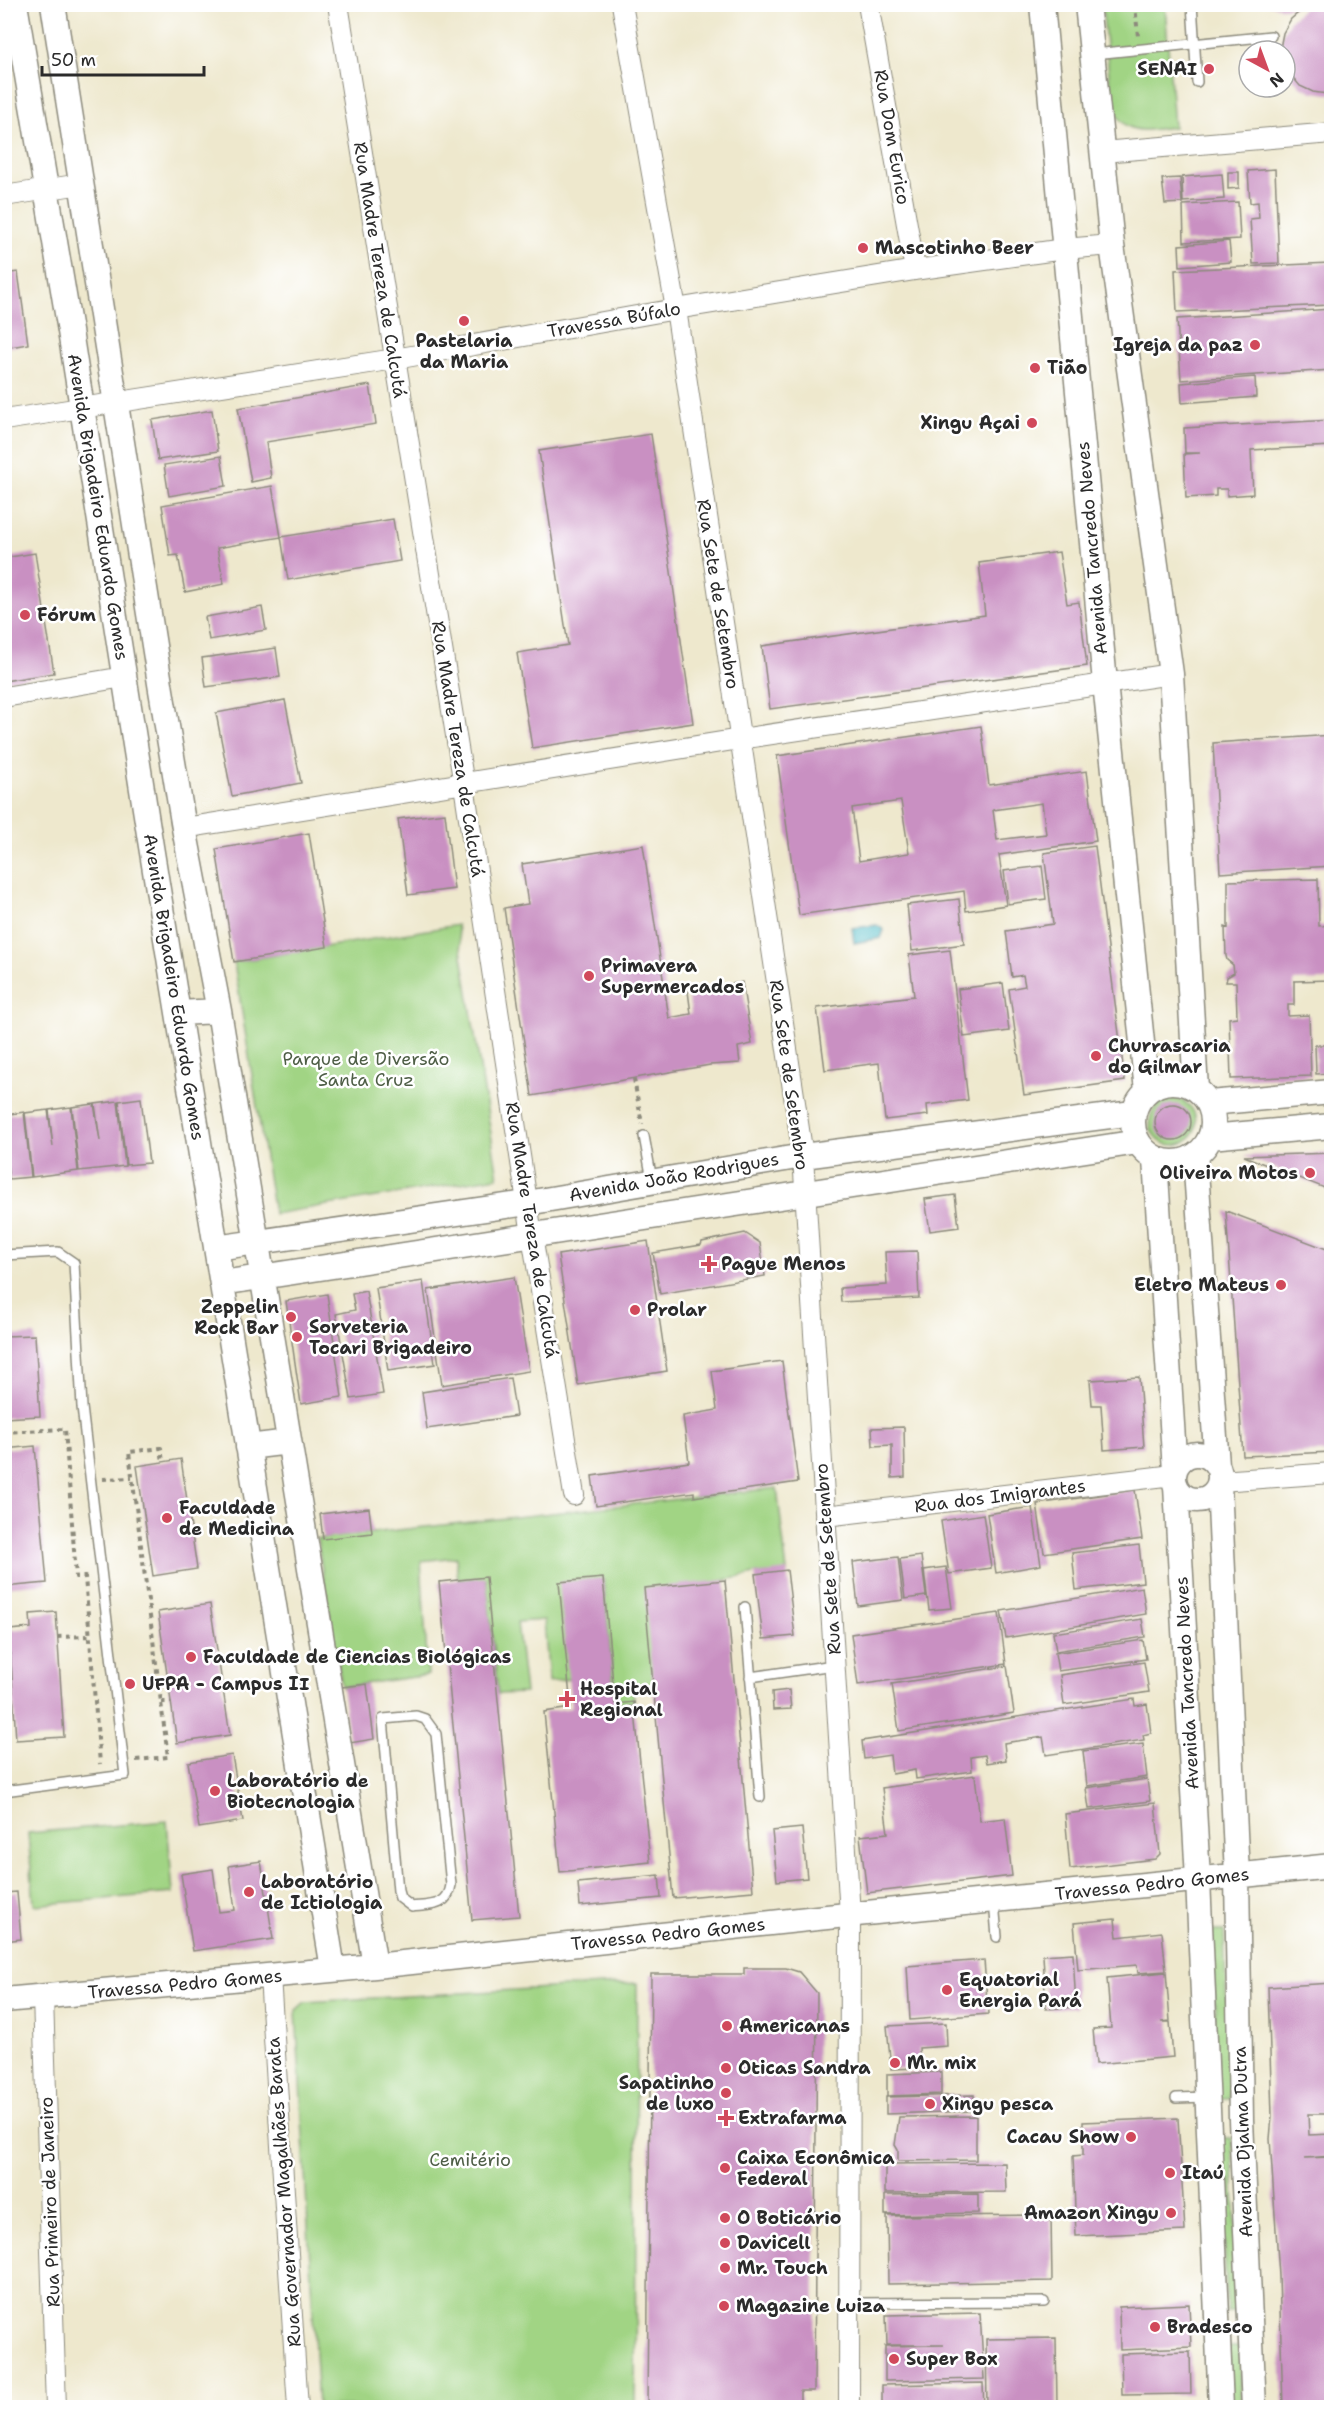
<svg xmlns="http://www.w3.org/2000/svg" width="1336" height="2412" viewBox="0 0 1336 2412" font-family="'Shantell Sans',sans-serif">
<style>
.green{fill:#a1d484;stroke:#668058;stroke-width:1.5}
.water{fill:#4cbac4;stroke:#3c7278;stroke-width:1.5}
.building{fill:#c990c2;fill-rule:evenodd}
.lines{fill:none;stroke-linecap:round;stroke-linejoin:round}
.service-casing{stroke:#8c8a7c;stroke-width:12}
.minor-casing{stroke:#8c8a7c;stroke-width:22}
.tertiary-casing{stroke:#8c8a7c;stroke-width:27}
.path{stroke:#8c8a7c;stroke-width:4;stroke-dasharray:4.5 4.5;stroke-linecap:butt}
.service{stroke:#fff;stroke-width:9}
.minor{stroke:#fff;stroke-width:20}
.tertiary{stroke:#fff;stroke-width:24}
.poi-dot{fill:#d1495b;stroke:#fff;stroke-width:2}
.labels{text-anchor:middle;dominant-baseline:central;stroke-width:5;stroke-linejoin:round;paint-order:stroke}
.poi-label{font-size:18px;font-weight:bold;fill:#2b2b2b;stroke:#fff;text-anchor:start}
.street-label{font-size:18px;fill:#2b2b2b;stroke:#fff}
.park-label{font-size:18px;fill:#4e5e46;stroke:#fff}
</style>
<rect width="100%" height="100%" fill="#fff"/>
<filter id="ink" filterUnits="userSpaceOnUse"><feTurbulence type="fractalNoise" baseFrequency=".0167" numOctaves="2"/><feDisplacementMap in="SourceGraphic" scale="12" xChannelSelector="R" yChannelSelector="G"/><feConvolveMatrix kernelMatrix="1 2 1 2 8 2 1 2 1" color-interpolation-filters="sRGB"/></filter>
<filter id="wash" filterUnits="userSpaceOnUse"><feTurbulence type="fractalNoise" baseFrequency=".008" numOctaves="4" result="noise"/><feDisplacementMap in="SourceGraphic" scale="24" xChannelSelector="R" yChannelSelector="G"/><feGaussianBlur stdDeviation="1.35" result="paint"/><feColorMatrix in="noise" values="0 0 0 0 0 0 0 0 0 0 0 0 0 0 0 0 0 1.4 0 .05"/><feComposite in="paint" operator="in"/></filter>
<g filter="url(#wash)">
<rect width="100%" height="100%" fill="#eee8cd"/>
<path class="green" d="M1102,5h63l9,122c-29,3 -49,11 -62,-22z
M457,925l41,252 -224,37 -40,-252z
M1150 1122a23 23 0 1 1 46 0a23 23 0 1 1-46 0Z
M777,1488l10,84 -32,2 -30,6 -72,106 -20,2 1,14 -19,2 -12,-126 -34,101 -20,3 -5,-62 -27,2 8,71 -27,1 -12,-116 -28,2 -2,-23 -35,4 7,114 -86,12 -25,-148z
M167,1821l6,72 -139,12 -6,-72z
M1212,1931h12l6,168h-12z
M637,1983l-2,424h-317l-22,-397 9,-8z
M1220,2138h12l7,174h-12z
M1228,2347h12l2,60h-11z"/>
<path class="water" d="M877,925l7,5 -3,8 -27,5 -2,-15z"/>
<g id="blocks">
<path class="building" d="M1265,4h33v2l-14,2z
M1314,4h18v90h-5l-14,-2 -13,-6 -15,-18v-17h-4l-1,-3 3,-15 8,-14 12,-10z
M1275,169l4,94 -26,1 -3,-45 9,-1 -1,-16 -8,1 -2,-32z
M1228,172h11v16l-11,1z
M1222,174l2,25 -41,3 -1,-25z
M1180,178l2,25 -17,1 -3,-25z
M1238,202l2,37 -56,3 -1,-37z
M1229,241l2,21 -51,4 -1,-21z
M1330,263l1,42 -154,7 -2,-42z
M18,272l10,72 -24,4v-74z
M1331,309l1,61 -151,10 -4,-61z
M1255,377l1,20 -74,6 -1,-20z
M370,385l6,39 -110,18 5,36 -20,4 -13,-74z
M212,410l6,41 -60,9 -6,-40z
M1332,420v26l-81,4 2,44 -26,2v-7h-11v7l-30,2 -2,-44 16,-1h-15l-1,-25z
M651,434l42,289 -161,25 -15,-95 51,-8 -29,-194z
M221,456l5,30 -57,10 -5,-31z
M272,486l9,51 112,-18 7,42 -112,19 -7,-43 -64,11 7,36 -39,8 -7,-37 -8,1 -8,-51z
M1059,552l8,52 12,-2 8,64 -317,43 -8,-63 223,-31 -6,-52z
M35,553l19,120 -50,8v-123z
M262,607l4,23 -57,10 -4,-23z
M276,648l4,29 -74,10 -4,-29z
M285,700l16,83 -69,13 -16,-83z
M981,726l8,59 98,-14 9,70 -97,14 7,50 -40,6 -2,-20 -165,24 -22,-159zM901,801l8,52 -50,8 -7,-53zM1042,803l4,31 -49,6 -4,-30z
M1332,735v131l-112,7 -7,-130z
M445,813l9,76 -46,6 -10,-76z
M309,833l18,114 -93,15 -18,-113z
M643,845l26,173 22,-4 -3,-23 54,-9 10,62 -14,3 2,16 -30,2 -178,31 -28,-188 24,-4 -6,-40z
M1095,846l30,235 -101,14 -15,-106 16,-3 -2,-11 -11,2 -6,-46 47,-7 -9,-71z
M1042,866l4,33 -38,5 -4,-33z
M1318,879l1,47 13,-1v55l-38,1v24h-6v11l21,-1 2,61 -80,3 -2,-61 8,-1 -1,-35h-10l1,-5 7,-4 -1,-8 -6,-5 -1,-4 -1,-29 3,1v-47z
M959,899l5,45 -52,7 -5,-46z
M950,950l18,150 -41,5 1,10 -43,5 -6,-57 -54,7 -8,-62 97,-12 -5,-41z
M1003,983l6,48 -45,6 -6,-48z
M1315,1045h17v28l-16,1z
M141,1098l8,65 -23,2 -7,-64z
M118,1101l7,65 -46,5 -7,-64 22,-3 6,37 -5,-37z
M1155 1122a18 18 0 1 1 36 0a18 18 0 1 1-36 0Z
M71,1107l7,64 -46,6 -7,-64 23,-3 5,37 -4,-37z
M24,1112l7,65 -22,2 -5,-39v-25z
M1332,1153v38l-88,-35z
M955,1195l4,32 -29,4 -5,-32z
M1226,1211l106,40v201l-89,4z
M745,1233l15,10 5,33 -105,18 -7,-41 48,-8 1,-3z
M648,1241l19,130 -89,14 -20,-130z
M917,1251l2,47 -78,4 -1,-14 47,-3 -2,-33z
M514,1277l15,94 -87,14 -14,-95z
M423,1281l12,83 -47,7 -12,-83z
M366,1291l17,103 -32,5 -15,-85 19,-4 -3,-16z
M327,1294l15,103 -41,7 -15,-103z
M35,1335l5,81 -36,2v-82z
M782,1361l16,121 -104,15v-5l-98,14 -4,-30 97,-14 -6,-46 34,-6 -5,-39z
M1139,1377l5,70 -40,3 -3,-45h-9l-2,-25z
M510,1378l6,38 -89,13 -5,-37z
M904,1427l1,50 -13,1v-33l-19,1 -1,-18z
M35,1446l12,137 -43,4v-138z
M181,1459l16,110 -44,7 -16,-110z
M1135,1490l7,49 -98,14 -7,-49z
M1032,1507l9,58 -45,8 -9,-59z
M369,1508l3,25 -49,6 -3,-25z
M983,1514l8,54 -42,6 -8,-53z
M1139,1545l4,37 -67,8 -4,-37z
M921,1556l5,40 -21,3 -5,-40z
M898,1557l5,43 -45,6 -5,-44z
M946,1567l6,41 -23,2 -5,-40z
M787,1570l8,66 -32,3 -8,-65z
M486,1577l33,339 -47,4 -33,-338z
M603,1578l12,126 19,-2 16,160 -90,10 -16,-160 27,-4 -12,-126z
M725,1580l28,311 -80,7 -29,-310z
M1142,1587l4,27 -140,24 -5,-27z
M210,1604l20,131 -53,8 -19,-131z
M56,1612l8,125 -48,3 -7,-110 22,-2 -1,-14z
M999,1613l7,51 -148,21 -7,-51z
M1142,1619l3,18 -89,14 -3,-18z
M1143,1640l3,19 -88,12 -3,-18z
M1144,1662l5,30 -85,13 -4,-30z
M1007,1666l7,47 -115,18 -7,-47z
M367,1684l7,55 -24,4 -8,-56z
M789,1690l2,19 -18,1 -1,-18z
M1134,1699l1,7 12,-2 4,29 -8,2 1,5 -98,15 -3,-18 -39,6 2,17 -19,3 -2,-8 -14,2 1,14 -56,8 -1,-9 -23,4 -2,-19 -26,4 -2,-18z
M1143,1744l4,33 -60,9 -4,-35z
M232,1755l11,66 -44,7 -11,-66z
M975,1775l5,46 25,-3 7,58 -145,17 -7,-57 28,-3 -6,-45z
M1147,1779l3,22 -61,8 -3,-21z
M1155,1803l5,51 -5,5 -85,10 -5,-55z
M802,1828l5,50 -30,3 -5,-50z
M261,1861l12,78 -80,12 -12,-77 32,-5 6,43 16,-2 -6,-44z
M659,1875l2,23 -81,8 -2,-23z
M17,1892l4,47 -17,2v-48z
M1115,1919l2,18 45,-5 4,39 -28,2 -1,-8 -59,5 -4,-47z
M1073,1953l3,54 -30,2 -3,-54z
M984,1960l4,54 -78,6 -3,-54z
M744,1968h42l13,4 18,21 -3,398h-14v17h-153l4,-434h93z
M1166,1972l4,49 -9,1h9l3,35 -77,7 -3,-35 18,-1 -4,-50z
M1332,1983v115h-5l1,16h-20l1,21 23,-1v22l-27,2 27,-1v251h-49l-4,-132 -9,-137 2,-23 -4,-129z
M946,2023l1,23 -28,2 1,20 -29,1 -4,-43z
M941,2072v22l-54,2v-22z
M974,2095v16l-88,3v-17z
M976,2116v44l-78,1v-11l-3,-5 4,-28z
M1178,2118l7,113 -109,5 -3,-80 10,-1v-33z
M1005,2163l1,29 -121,1v-29z
M978,2194v19l-93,2v-20z
M1051,2215l1,66 -164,3 -1,-68z
M1189,2304l2,43 -71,3 -1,-43z
M980,2313l4,66 -99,2v-35l59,-1h-57l-1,-30z
M1056,2338l1,67 -70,2 -1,-68z
M1190,2352l1,42 -69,1 -1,-41z
M983,2383l1,25h-102v-23z"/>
</g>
</g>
<g filter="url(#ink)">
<use href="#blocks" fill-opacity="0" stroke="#8c8a7c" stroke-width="1.5"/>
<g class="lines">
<g class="service-casing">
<path id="service" d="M1192,4l5,78
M1094,54l177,-18
M644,1136l8,44
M4,1255l54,-3 16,11 8,144 43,368 -121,16
M745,1607l15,190
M750,1677l84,-12
M416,1716l9,3 11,15 15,151c-3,22 -21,20 -39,22l-12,-9 -2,-7 -15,-172z
M994,1901l3,36
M1176,2098l31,-1
M849,2303l195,-1"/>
</g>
<g class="minor-casing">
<path id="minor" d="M338,4l126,781 68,450 42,260
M622,4l54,305 127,847 47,759 -1,493
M868,4l47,266
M1102,152l230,-19
M4,196l77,-12
M4,420l391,-61 281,-50 239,-39 149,-21 48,-4
M4,697l120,-20
M184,828l556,-89 431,-65
M1220,1481l112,-8
M825,1516l349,-41
M270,1976l28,432
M43,1997l13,411"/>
</g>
<g class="tertiary-casing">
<path id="tertiary" d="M15,4l55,327 79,503 184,1135
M53,4l108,686 23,138 35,183 156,955
M1042,4l63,679 42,408
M1087,4l25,241 59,429 25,415
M178,1013l41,-2
M1133 1122a40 40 0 1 1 80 0a40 40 0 1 1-80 0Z
M1209,1103l123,-11
M1210,1137l122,-11
M1195,1157l22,308
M1155,1159l20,312
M216,1248l311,-45 276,-47 330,-43
M222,1283l916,-141
M248,1447l41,-5
M1174 1477a23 23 0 1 1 46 0a23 23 0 1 1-46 0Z
M1219,1484l18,392 4,244 13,288
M1176,1486l22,393 23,529
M4,2000l371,-34 442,-48 515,-52"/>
</g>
<path class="path" d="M1135,4l3,33
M634,1079l8,45
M4,1432l61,-3 11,148h9l15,187
M103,1479l29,-1
M57,1637l33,-1
M161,1702h10
M136,1760l32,-3 -39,-305 32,-4 2,14"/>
<use href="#service" class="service"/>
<use href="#minor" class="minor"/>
<use href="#tertiary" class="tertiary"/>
</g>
</g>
<g class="poi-dot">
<circle cx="1209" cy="69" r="6"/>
<circle cx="863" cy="248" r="6"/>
<circle cx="464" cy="321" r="6"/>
<circle cx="1255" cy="345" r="6"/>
<circle cx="1035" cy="368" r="6"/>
<circle cx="1032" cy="423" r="6"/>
<circle cx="25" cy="615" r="6"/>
<circle cx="589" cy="976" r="6"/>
<circle cx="1096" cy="1056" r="6"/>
<circle cx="1310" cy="1173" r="6"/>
<path d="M706 1255h6v6h6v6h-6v6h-6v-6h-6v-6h6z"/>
<circle cx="1281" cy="1285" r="6"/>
<circle cx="635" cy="1310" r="6"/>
<circle cx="291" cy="1317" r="6"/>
<circle cx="297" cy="1337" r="6"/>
<circle cx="167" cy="1518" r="6"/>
<circle cx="191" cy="1657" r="6"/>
<circle cx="130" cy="1684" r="6"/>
<path d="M564 1690h6v6h6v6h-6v6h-6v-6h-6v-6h6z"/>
<circle cx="215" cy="1791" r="6"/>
<circle cx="249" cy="1892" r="6"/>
<circle cx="947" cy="1990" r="6"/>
<circle cx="727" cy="2026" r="6"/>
<circle cx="895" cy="2063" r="6"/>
<circle cx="726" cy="2068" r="6"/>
<circle cx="726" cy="2093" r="6"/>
<circle cx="930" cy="2104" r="6"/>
<path d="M723 2109h6v6h6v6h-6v6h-6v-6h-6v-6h6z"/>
<circle cx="1131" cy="2137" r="6"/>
<circle cx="725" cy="2168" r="6"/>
<circle cx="1170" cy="2173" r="6"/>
<circle cx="1171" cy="2213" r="6"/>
<circle cx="725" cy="2218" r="6"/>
<circle cx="725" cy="2243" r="6"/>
<circle cx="725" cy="2268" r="6"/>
<circle cx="724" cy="2306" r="6"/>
<circle cx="1155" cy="2327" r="6"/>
<circle cx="894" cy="2359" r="6"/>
</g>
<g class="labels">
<g class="poi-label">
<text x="1197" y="69" text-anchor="end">SENAI</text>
<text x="875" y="248">Mascotinho Beer</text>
<text x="464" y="341" text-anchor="middle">Pastelaria<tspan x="464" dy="21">da Maria</tspan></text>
<text x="1243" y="345" text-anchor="end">Igreja da paz</text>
<text x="1047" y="368">Tião</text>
<text x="1020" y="423" text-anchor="end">Xingu Açai</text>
<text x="37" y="615">Fórum</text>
<text x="601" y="966">Primavera<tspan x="601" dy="21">Supermercados</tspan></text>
<text x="1108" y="1046">Churrascaria<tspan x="1108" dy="21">do Gilmar</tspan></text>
<text x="1298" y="1173" text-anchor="end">Oliveira Motos</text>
<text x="721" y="1264">Pague Menos</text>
<text x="1269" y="1285" text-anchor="end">Eletro Mateus</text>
<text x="279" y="1307" text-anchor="end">Zeppelin<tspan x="279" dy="21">Rock Bar</tspan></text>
<text x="647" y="1310">Prolar</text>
<text x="309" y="1327">Sorveteria<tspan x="309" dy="21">Tocari Brigadeiro</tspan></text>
<text x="179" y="1508">Faculdade<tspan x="179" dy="21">de Medicina</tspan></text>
<text x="203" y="1657">Faculdade de Ciencias Biológicas</text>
<text x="142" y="1684">UFPA - Campus II</text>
<text x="580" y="1689">Hospital<tspan x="580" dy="21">Regional</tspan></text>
<text x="227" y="1781">Laboratório de<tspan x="227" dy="21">Biotecnologia</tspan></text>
<text x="261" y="1882">Laboratório<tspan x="261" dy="21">de Ictiologia</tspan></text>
<text x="959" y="1980">Equatorial<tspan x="959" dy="21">Energia Pará</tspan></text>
<text x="739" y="2026">Americanas</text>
<text x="907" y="2063">Mr. mix</text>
<text x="738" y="2068">Oticas Sandra</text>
<text x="714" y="2083" text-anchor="end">Sapatinho<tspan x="714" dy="21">de luxo</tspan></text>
<text x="942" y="2104">Xingu pesca</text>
<text x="738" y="2118">Extrafarma</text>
<text x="1119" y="2137" text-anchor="end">Cacau Show</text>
<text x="737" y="2158">Caixa Econômica<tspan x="737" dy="21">Federal</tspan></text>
<text x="1182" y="2173">Itaú</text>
<text x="1159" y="2213" text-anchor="end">Amazon Xingu</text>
<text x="737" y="2218">O Boticário</text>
<text x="737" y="2243">DaviCell</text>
<text x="737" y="2268">Mr. Touch</text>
<text x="736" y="2306">Magazine Luiza</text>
<text x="1167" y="2327">Bradesco</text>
<text x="906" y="2359">Super Box</text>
</g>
<g class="street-label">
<text transform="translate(892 137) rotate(80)">Rua Dom Eurico</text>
<text transform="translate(380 270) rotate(81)">Rua Madre Tereza de Calcutá</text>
<text transform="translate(614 320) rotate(-10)">Travessa Búfalo</text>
<text transform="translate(98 507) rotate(81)">Avenida Brigadeiro Eduardo Gomes</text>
<text transform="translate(1092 548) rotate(-95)">Avenida Tancredo Neves</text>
<text transform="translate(718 594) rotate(81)">Rua Sete de Setembro</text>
<text transform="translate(458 749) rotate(81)">Rua Madre Tereza de Calcutá</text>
<text transform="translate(174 987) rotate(81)">Avenida Brigadeiro Eduardo Gomes</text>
<text transform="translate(789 1075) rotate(82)">Rua Sete de Setembro</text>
<text transform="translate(674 1177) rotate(-10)">Avenida João Rodrigues</text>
<text transform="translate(532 1230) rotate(81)">Rua Madre Tereza de Calcutá</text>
<text transform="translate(1000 1496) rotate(-7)">Rua dos Imigrantes</text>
<text transform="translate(828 1559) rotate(-94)">Rua Sete de Setembro</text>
<text transform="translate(1187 1683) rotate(-93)">Avenida Tancredo Neves</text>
<text transform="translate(1152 1884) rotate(-6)">Travessa Pedro Gomes</text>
<text transform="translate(668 1934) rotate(-6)">Travessa Pedro Gomes</text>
<text transform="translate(185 1984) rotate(-5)">Travessa Pedro Gomes</text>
<text transform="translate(1243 2142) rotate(-92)">Avenida Djalma Dutra</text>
<text transform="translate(284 2192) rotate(-94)">Rua Governador Magalhães Barata</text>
<text transform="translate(50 2202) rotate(-92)">Rua Primeiro de Janeiro</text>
</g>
<g class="park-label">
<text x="366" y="1059">Parque de Diversão<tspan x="366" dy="21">Santa Cruz</tspan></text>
<text x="470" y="2160">Cemitério</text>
</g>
</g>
<rect width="1336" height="2412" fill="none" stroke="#fff" stroke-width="24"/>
<g transform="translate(1267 69) rotate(139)"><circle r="28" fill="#ffffff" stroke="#aaaaaa" stroke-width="1.5"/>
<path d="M0-4.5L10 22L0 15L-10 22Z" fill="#d1495b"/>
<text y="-9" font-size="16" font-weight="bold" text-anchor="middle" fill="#2b2b2b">N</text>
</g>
<path d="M42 66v9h162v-9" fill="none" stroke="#2b2b2b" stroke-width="3"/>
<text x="51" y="66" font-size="18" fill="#2b2b2b" stroke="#ffffff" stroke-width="4.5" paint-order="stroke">50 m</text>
</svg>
